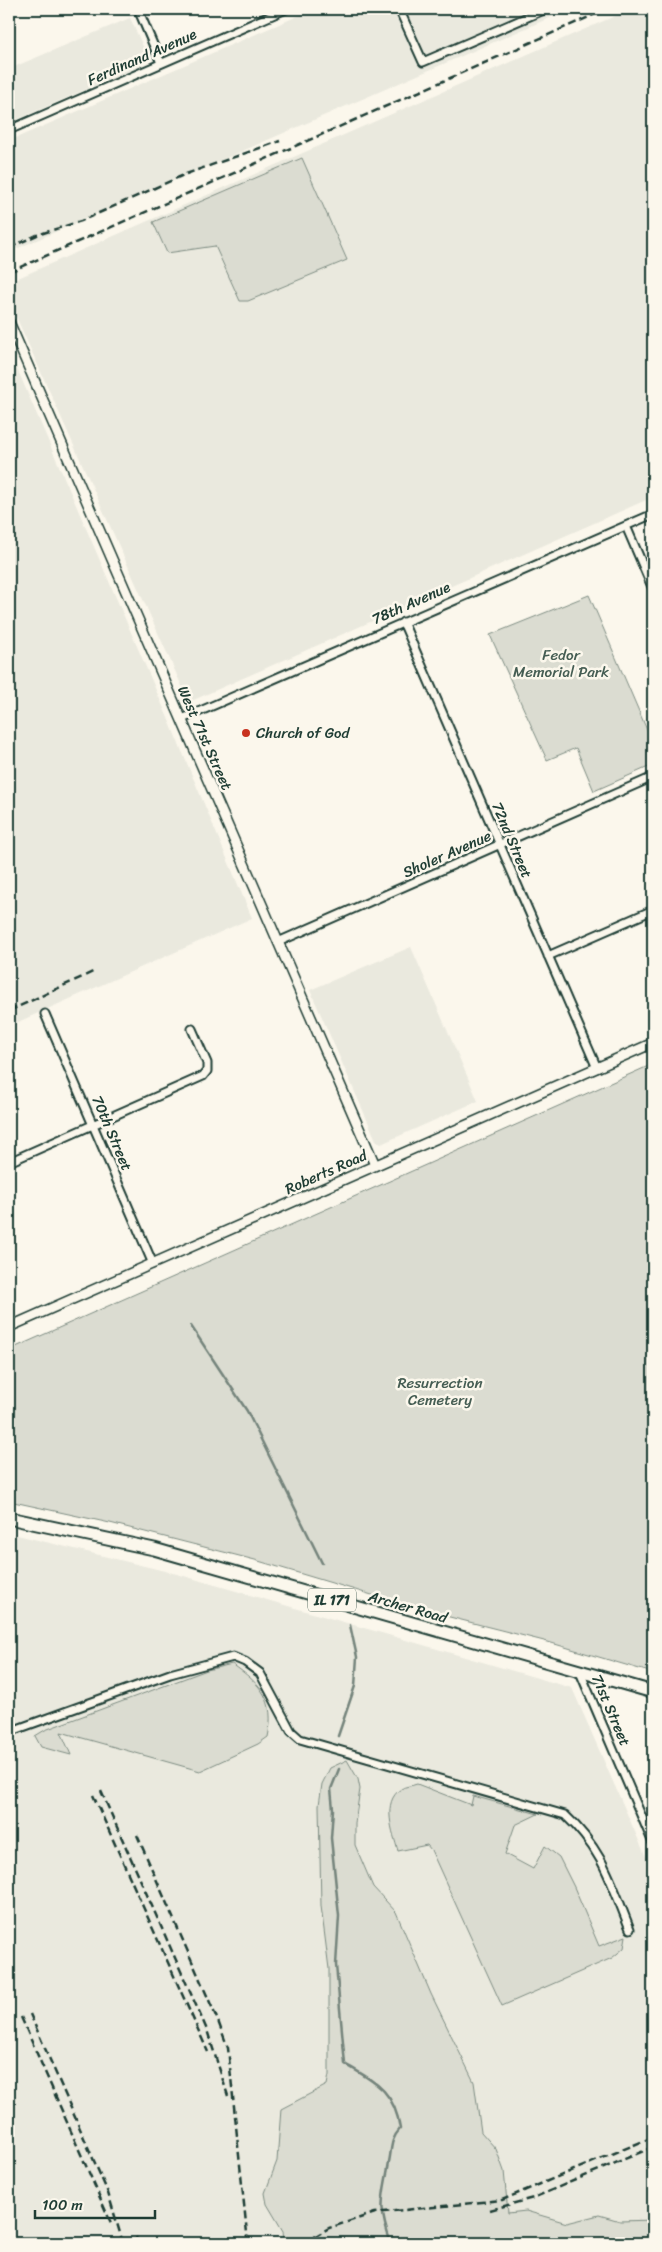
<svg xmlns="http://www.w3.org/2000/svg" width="662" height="2252" viewBox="0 0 662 2252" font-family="Sriracha,sans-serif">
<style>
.built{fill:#eae9de}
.green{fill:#dbdcd1;stroke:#7d8c82}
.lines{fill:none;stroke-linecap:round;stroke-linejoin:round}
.stream{stroke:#74847b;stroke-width:2.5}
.minor-casing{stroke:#1f3d34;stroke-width:11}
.tertiary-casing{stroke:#1f3d34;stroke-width:12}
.primary-casing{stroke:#1f3d34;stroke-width:15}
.minor{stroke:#fbf7ec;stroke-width:7}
.tertiary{stroke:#fbf7ec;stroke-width:9}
.primary{stroke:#fbf7ec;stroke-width:11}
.rail{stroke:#1f3d34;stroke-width:2.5;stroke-dasharray:8 4;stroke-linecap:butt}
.poi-dot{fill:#c8321e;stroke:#fbf7ec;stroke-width:2}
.labels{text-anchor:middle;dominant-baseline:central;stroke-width:5;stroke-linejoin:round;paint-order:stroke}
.shield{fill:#fbf7ec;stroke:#61756b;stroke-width:1}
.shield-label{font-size:14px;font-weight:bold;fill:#1f3d34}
.street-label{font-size:15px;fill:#1f3d34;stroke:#fbf7ec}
.park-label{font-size:15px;fill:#455d53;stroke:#fbf7ec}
.poi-label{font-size:15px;fill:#1f3d34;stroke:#fbf7ec;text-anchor:start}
</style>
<rect width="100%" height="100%" fill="#fbf7ec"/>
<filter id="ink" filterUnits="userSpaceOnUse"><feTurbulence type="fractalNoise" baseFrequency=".02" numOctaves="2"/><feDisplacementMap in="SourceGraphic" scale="10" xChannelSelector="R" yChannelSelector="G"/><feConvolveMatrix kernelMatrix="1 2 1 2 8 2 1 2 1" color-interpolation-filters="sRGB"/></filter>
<g filter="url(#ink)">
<path class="built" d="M314,9h256l-561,243v-111z
M631,9h22v488l-464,205 -180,-401v-19z
M130,18l18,39 -6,8 -133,58v-54z
M9,350l159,368 84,200 -243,108z
M411,947l67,154 -97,43 -5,-4 -66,-150z
M9,1533l168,41 395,114 81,185v370h-644z"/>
<path class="green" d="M302,158l45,102 -99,41h-8l-25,-55 -48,7 -14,-31z
M589,595l64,149v21l-59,26 -18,-43 -29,12 -57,-125z
M653,1064v609l-105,-31 -126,-32 -167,-50 -145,-37 -101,-22v-151z
M232,1664c29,20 44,36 36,73l-10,7 -58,27 -139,-39 10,23 -30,-8 -6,-11 10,-6 162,-60z
M347,1760l11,19 2,10 -5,34v22l18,42 23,25 35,82 43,88 7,50 15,17 8,22 4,42 18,-2 41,12 32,-8 21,6 33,-1v23h-369l-1,-12 -16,-27 -2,-11 12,-32 4,-52 46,-24 2,-10v-106l-8,-63 -2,-101 3,-21 8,-16z
M417,1784l54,21 2,-9 65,18 -23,11 -10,29 28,15 12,-23 14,11 15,30 25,59 27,-10 -2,12 -12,10 -110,48 -71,-156 -4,-5 -29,6c-5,-18 -17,-49 3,-62 4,-3 11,-3 16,-5z"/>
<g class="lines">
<path class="stream" d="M191,1326l56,85 75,152
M338,1736l17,-50 2,-29 -7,-32
M339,1769l-8,20 2,20 -2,29 8,78 -3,49 9,99c30,18 50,27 55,65 -10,11 -8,19 -11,33 -6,37 -12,43 2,81"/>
<g class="minor-casing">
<path id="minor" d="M138,9l23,54
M399,9l24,53 123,-53
M9,130l277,-121
M626,526l27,63
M403,622l194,446
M182,719l471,-205
M278,942l375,-165
M548,956l105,-46
M45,1014l108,250
M9,1162l194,-86 4,-5v-8l-15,-34
M580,1672l73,171
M9,1732l161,-58 63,-17 12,5 15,11 31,58 9,8 265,76c38,35 46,67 65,114"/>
</g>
<g class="tertiary-casing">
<path id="tertiary" d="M9,322l366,843
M9,1327l644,-284"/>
</g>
<g class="primary-casing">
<path id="primary" d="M9,1518l145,31 499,143"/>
</g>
<use href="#minor" class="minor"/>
<use href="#tertiary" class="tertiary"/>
<use href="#primary" class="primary"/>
<path class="rail" d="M9,248l28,-13 44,-14 105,-47 94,-33
M9,272l598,-263
M9,1011l86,-40
M101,1791l106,239 21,66
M93,1795l115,257
M137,1835l81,186 10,27 20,195
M30,2014l78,179 15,50
M21,2017l90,206
M490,2210l43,-12 120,-51
M136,2237l2,6
M304,2243l25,-15 46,-15 127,-13 151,-63"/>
</g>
</g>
<circle class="poi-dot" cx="246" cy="733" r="5"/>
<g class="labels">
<rect class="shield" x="308" y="1588.5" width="48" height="23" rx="4"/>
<g class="shield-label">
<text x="332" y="1600">IL 171</text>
</g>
<g class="street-label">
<text transform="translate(142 57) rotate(-24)">Ferdinand Avenue</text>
<text transform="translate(411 603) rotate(-24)">78th Avenue</text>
<text transform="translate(205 738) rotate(66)">West 71st Street</text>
<text transform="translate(512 840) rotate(67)">72nd Street</text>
<text transform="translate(447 854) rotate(-24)">Sholer Avenue</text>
<text transform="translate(112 1133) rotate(67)">70th Street</text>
<text transform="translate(326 1172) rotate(-24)">Roberts Road</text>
<text transform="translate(408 1607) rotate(16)">Archer Road</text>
<text transform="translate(611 1710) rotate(67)">71st Street</text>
</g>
<g class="park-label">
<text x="561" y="655">Fedor<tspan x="561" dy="17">Memorial Park</tspan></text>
<text x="440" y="1383">Resurrection<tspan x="440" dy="17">Cemetery</tspan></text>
</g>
<g class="poi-label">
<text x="256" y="733">Church of God</text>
</g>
</g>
<rect width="662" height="2252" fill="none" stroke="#fbf7ec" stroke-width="30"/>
<rect x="15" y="15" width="632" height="2222" fill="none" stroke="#1f3d34" stroke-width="2" filter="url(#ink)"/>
<path d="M35 2210v8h120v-8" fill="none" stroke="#1f3d34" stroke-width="2.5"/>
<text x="42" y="2210" font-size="15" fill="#1f3d34" stroke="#fbf7ec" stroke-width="4" paint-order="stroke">100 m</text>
</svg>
